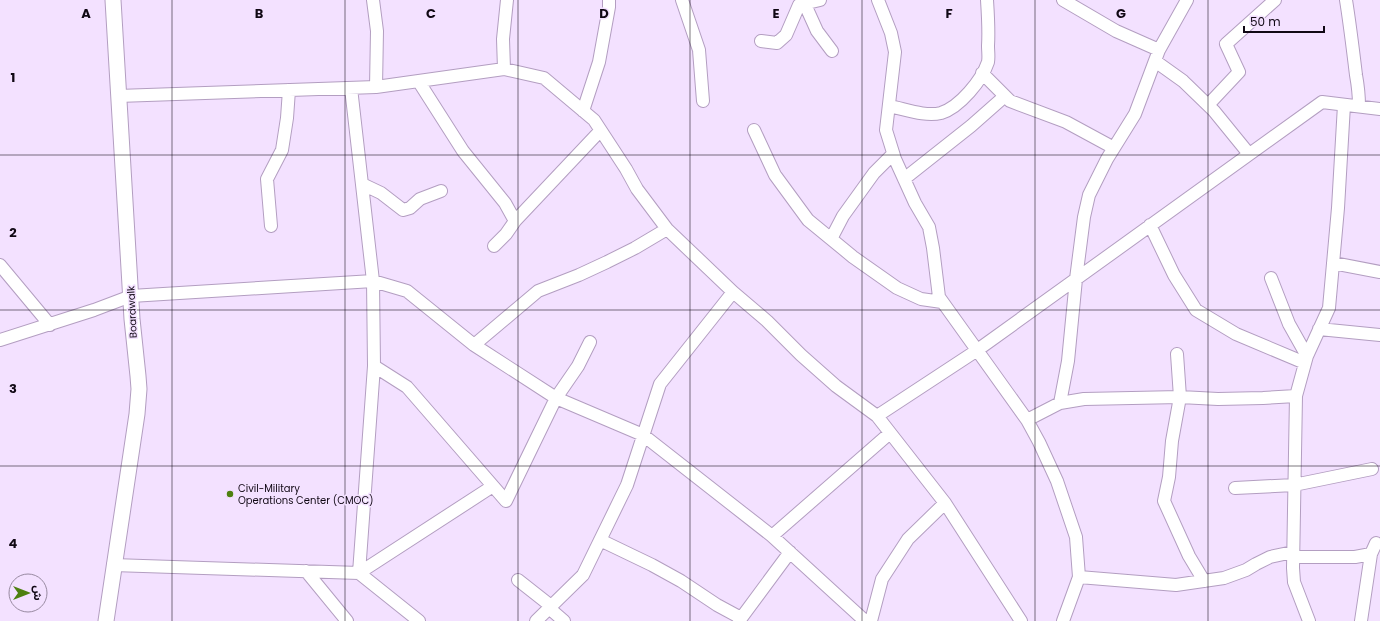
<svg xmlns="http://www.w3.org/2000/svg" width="1380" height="621" viewBox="0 0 1380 621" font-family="Poppins,'Noto Sans Arabic',sans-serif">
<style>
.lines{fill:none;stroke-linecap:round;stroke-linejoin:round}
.minor-casing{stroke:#b39ec1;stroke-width:14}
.tertiary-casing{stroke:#b39ec1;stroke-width:17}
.minor{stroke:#fff;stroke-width:12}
.tertiary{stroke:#fff;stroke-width:15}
.grid{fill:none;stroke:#100814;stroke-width:1;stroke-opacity:0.55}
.poi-dot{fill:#4e8010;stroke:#f3e1ff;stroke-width:1.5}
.labels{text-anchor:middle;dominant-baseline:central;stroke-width:3;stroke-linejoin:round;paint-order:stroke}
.street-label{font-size:10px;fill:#100814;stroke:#f3e1ff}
.poi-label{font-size:10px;fill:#100814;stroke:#f3e1ff;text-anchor:start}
.grid-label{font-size:13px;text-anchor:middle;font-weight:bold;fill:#100814;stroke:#f3e1ff;stroke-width:3;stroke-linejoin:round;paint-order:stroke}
</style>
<rect width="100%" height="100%" fill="#f3e1ff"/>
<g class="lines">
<g class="minor-casing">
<path id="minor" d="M373,0l4,31 -1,56
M682,0l17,50 4,51
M803,0l14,31 15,20
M878,0l13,33 4,19 -9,78 9,29 20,44 14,24 4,21 6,49 88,123 12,22 18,39 19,56 3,40 -16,44
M1063,0l53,31 43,19
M1346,0c4,25 7,50 10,75 2,11 3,20 3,31
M761,41l16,2 9,-8 13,-30 21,-5
M1155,61l28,20 31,30 35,43
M504,69l-1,-30 4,-39
M982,73l28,28 56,21 48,26
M419,82l44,69 42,52 10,18
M351,88l22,193 1,85 -15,207
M118,96l258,-9 128,-18 40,9 50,42 32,49 11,20 30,40 66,63 34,29 34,34 35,31 41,30 68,87 76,118
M1208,105l31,-33 -13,-28 49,-44
M889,106c16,3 36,11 52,7 19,-6 41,-33 47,-51 1,-5 0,-11 0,-16 1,-15 0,-31 -1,-46
M583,111l16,-49 10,-55v-7
M754,130l21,45 33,45 45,37 44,31 24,11 21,3
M904,179l67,-53 34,-30
M362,184l19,9 22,17 7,-2 10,-9 21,-8
M1150,225l24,50 22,35 40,24 69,29
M271,226l-4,-47 15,-29 5,-32 2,-28
M831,239l12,-23 31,-43 19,-19
M494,246l12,-12 9,-13 85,-90
M1333,263l47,9
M0,265l50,60
M1271,278l18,46 18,32
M1319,329l61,6
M0,340l94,-30 37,-14 242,-15 34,10 67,54 82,53 87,37 129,101 93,85
M474,345l64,-54 41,-16 28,-13 28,-14 32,-19
M1177,354l3,43 -8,44 -3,36 -5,24 25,55 15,25
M374,366l33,21 99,114 50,-103 22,-32 12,-24
M1060,403l8,-42 8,-82 8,-62 5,-22 18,-36 28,-45 24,-64 28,-50
M877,416l99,-65 346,-249 58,7
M1027,420l33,-17 24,-4 96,-2 38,2 45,-1 33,-2
M1235,488l59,-3 78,-16
M772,536l118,-103
M600,540l52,25 29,16 36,24 24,13
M1293,557h62l16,-3 5,-11
M113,565l246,8 60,48
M306,571l41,50
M359,573l134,-87
M1079,577l97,8 48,-7 22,-8 10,-6 14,-7 23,-5
M518,580l33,26
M549,608l15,13
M536,621l47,-46 44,-90 33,-101 73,-92
M739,621l51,-69
M871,621l11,-42 26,-40 37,-36
M1309,621l-15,-39 -1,-14 3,-172 11,-40 22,-48 9,-100 6,-103
M1361,621l10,-67"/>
</g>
<g class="tertiary-casing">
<path id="tertiary" d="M106,621l31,-207 2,-25 -1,-13 -6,-57 -19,-319"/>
</g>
<use href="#minor" class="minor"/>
<use href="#tertiary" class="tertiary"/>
</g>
<path class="grid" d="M172,0v621M345,0v621M518,0v621M690,0v621M862,0v621M1035,0v621M1208,0v621M0,155h1380M0,310h1380M0,466h1380"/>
<circle class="poi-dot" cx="230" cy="494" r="4"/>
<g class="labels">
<g class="street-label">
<text transform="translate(132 312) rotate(-93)">Boardwalk</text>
</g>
<g class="poi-label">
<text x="238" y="488">Civil-Military<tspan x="238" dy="12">Operations Center (CMOC)</tspan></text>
</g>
</g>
<g class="grid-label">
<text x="86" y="18">A</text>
<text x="259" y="18">B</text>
<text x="431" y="18">C</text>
<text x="604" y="18">D</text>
<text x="776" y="18">E</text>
<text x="949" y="18">F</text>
<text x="1121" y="18">G</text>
<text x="13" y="82">1</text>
<text x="13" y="237">2</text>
<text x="13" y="393">3</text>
<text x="13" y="548">4</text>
</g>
<g transform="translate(28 593) rotate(90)"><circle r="19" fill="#f3e1ff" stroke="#988aa1"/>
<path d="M0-3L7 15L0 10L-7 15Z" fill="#4e8010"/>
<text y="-6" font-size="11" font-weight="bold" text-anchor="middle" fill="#100814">ش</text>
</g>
<path d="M1244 26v6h80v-6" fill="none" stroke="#100814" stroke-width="2"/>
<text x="1250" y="26" font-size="12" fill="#100814" stroke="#f3e1ff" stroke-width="3" paint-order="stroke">50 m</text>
</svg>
